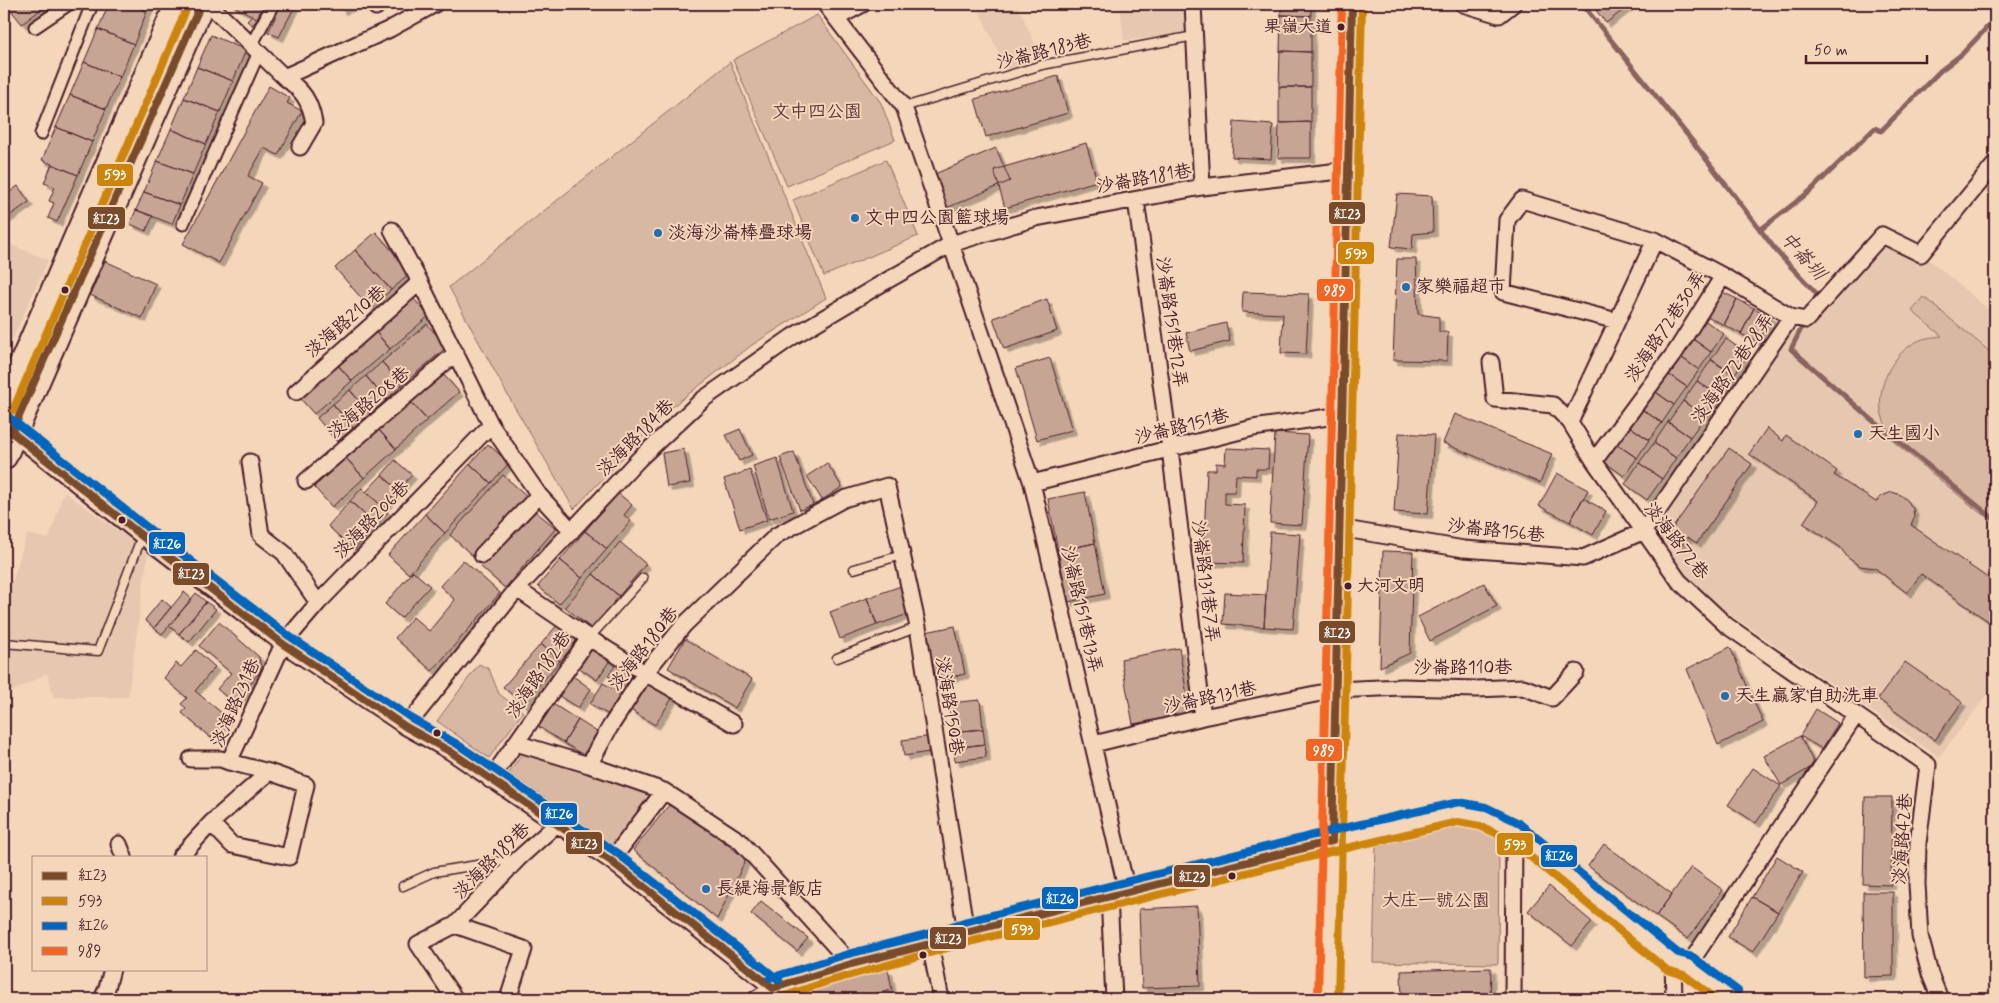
<svg xmlns="http://www.w3.org/2000/svg" width="1999" height="1003" viewBox="0 0 1999 1003" font-family="Mynerve,'LXGW WenKai TC',sans-serif">
<style>
.built{fill:#e6c7af}
.green{fill:#d8b8a2;stroke:#916c66}
.lines{fill:none;stroke-linecap:round;stroke-linejoin:round}
.stream{stroke:#896360;stroke-width:5}
.building{fill:#c7a594;stroke:#4a1f2b;filter:url(#shadow)}
.service-casing{stroke:#4a1f2b;stroke-width:11}
.pedestrian-casing{stroke:#4a1f2b;stroke-width:15}
.minor-casing{stroke:#4a1f2b;stroke-width:19}
.tertiary-casing{stroke:#4a1f2b;stroke-width:24}
.primary-casing{stroke:#4a1f2b;stroke-width:29}
.service{stroke:#f4d6ba;stroke-width:8}
.pedestrian{stroke:#f4d6ba;stroke-width:11}
.minor{stroke:#f4d6ba;stroke-width:15}
.tertiary{stroke:#f4d6ba;stroke-width:20}
.primary{stroke:#f4d6ba;stroke-width:25}
.bus-1-casing{stroke:#f4d6ba;stroke-width:11}
.bus-2-casing{stroke:#f4d6ba;stroke-width:11}
.bus-3-casing{stroke:#f4d6ba;stroke-width:11}
.bus-4-casing{stroke:#f4d6ba;stroke-width:11}
.bus-1{stroke:#7a4b2a;stroke-width:8}
.bus-2{stroke:#cc840b;stroke-width:8}
.bus-3{stroke:#0065bd;stroke-width:8}
.bus-4{stroke:#f26522;stroke-width:8}
.bus-dot{fill:#4a1f2b;stroke:#f4d6ba;stroke-width:2}
.poi-dot{fill:#1f6fb2;stroke:#f4d6ba;stroke-width:2}
.labels{text-anchor:middle;dominant-baseline:central;stroke-width:4;stroke-linejoin:round;paint-order:stroke}
.bus-label{font-size:17px;fill:#4a1f2b;stroke:#f4d6ba;text-anchor:end}
.street-label{font-size:18px;fill:#4a1f2b;stroke:#f4d6ba}
.park-label{font-size:18px;fill:#5f363d;stroke:#f4d6ba}
.poi-label{font-size:18px;fill:#4a1f2b;stroke:#f4d6ba;text-anchor:start}
.water-label{font-size:19px;font-style:italic;fill:#643b41;stroke:#f4d6ba}
.line-badge{stroke:#f4d6ba;stroke-width:2}
.badge-label{font-size:14px;text-anchor:middle;font-weight:bold;fill:#fff}
</style>
<defs>
<filter id="shadow"><feDropShadow dx="4.5" dy="4.5" stdDeviation="0" flood-color="#0004"/></filter>
</defs>
<rect width="100%" height="100%" fill="#f4d6ba"/>
<filter id="ink" filterUnits="userSpaceOnUse"><feTurbulence type="fractalNoise" baseFrequency=".02" numOctaves="2"/><feDisplacementMap in="SourceGraphic" scale="10" xChannelSelector="R" yChannelSelector="G"/><feConvolveMatrix kernelMatrix="1 2 1 2 8 2 1 2 1" color-interpolation-filters="sRGB"/></filter>
<g filter="url(#ink)">
<path class="built" d="M976,4h48l-6,3 22,48 -33,16z
M1120,4h65l2,31 -63,5z
M1883,241l44,17 68,57v373l-8,7 -48,62 -243,-166 -41,-58 133,-198 19,-7z
M4,242l44,18 -44,98z
M64,492l84,60 -20,145h-74l-7,-24 -43,23v-114l8,1 15,-49 22,5z"/>
<path class="green" d="M817,15l64,88 14,37 -108,46 -54,-126z
M730,62l96,236 -74,47 -84,65 -94,99 -68,-117 -57,-105z
M886,160l32,76 -94,40 -31,-76z
M1924,297l71,59v164l-16,-8 -85,-70c-5,-10 -11,-20 -13,-32 -4,-28 15,-62 42,-71 6,-2 13,-2 19,-3l-30,-25z
M479,664l10,5 10,25 24,18 -34,46 -52,-37z
M525,750l126,43 -38,51 -104,-71z
M1449,826c22,-1 32,1 50,15l-1,123 -125,-2 3,-117z"/>
<g class="lines">
<path class="stream" d="M1582,4l111,138 85,111 39,41 -4,10
M1986,4l9,10
M1760,230l49,-38 66,-64 6,3 59,-60 22,-17 33,-35
M1804,323l-13,26 80,70 124,101"/>
</g>
<path class="building" d="M6,4h42l-26,20z
M109,4h20l18,7 -13,33 -36,-15z
M129,4h22l-4,7z
M230,4h34l-7,14z
M282,4h14l-17,33 -11,-5z
M338,4h19l-16,6z
M1281,4h30v12l-30,-1z
M1591,4h40l-25,19z
M1281,15l30,1v36l-31,-1z
M252,16l5,4 -5,5 -5,-4z
M98,29l36,15 -14,33 -36,-15z
M211,35l35,15 -13,31 -36,-14z
M1280,51l31,1v35h-32z
M84,62l36,15 -14,32 -36,-14z
M197,67l36,14 -13,31 -36,-14z
M1058,76l10,37 -82,24 -11,-38z
M269,86l21,12 -3,5 15,8 -24,44 -14,-7 -16,28 14,7 -43,80 -36,-19z
M1279,87h32v35l-32,1z
M70,95l36,14 -14,33 -36,-15z
M184,98l36,14 -14,32 -35,-15z
M1234,122l39,3 -2,34 -39,-2z
M1311,122v36h-33l1,-35z
M56,127l36,15 -14,33 -36,-15z
M171,129l35,15 -13,30 -36,-13z
M1086,143l11,38 -92,27 -11,-38z
M996,148l14,33 -66,28 -14,-33z
M157,161l36,13 -13,31 -36,-13z
M52,164l26,11 -21,47 -9,-4 6,-15 -5,-2 6,-14 -11,-4z
M18,186l11,16 -24,17 -1,-23z
M144,192l36,13 -8,19 -36,-14z
M1397,194l35,2 1,36 -20,2 -1,15 -21,-2z
M136,210l17,6 -7,15 -16,-7z
M376,232l35,41 -20,17 -36,-40z
M355,250l36,40 -21,18 -35,-40z
M1397,259h19l2,55 21,3v15h9l-1,29 -54,-1z
M105,261l51,23 -14,34 -52,-23z
M1720,291l17,8 -13,26 -17,-9z
M1243,292l66,2 -3,60 -25,-1 2,-39 -41,-2z
M413,298l16,18 -39,33 -15,-18z
M1047,299l10,32 -53,18 -11,-31z
M1737,299l17,9 -13,26 -17,-9z
M1754,308l17,9 -13,25 -17,-8z
M1703,319l21,15 -13,18 -21,-15z
M1226,323l4,18 -40,10 -4,-18z
M427,324l20,23 -45,38 -20,-23z
M375,331l15,18 -38,32 -15,-17z
M1690,337l21,15 -12,18 -21,-15z
M1726,339l22,15 -14,21 -23,-16z
M1678,355l21,15 -12,17 -22,-15z
M1050,358l22,72 -35,10 -21,-72z
M1711,360l23,15 -15,21 -22,-15z
M382,362l20,23 -16,15 -20,-24z
M337,364l15,17 -38,33 -16,-18z
M1665,372l22,15 -13,18 -21,-15z
M444,375l15,17 -32,28 -17,-19z
M366,376l20,24 -16,14 -20,-24z
M1697,381l22,15 -14,21 -22,-16z
M350,390l20,24 -17,14 -20,-24z
M1653,390l21,15 -12,18 -22,-15z
M410,401l17,19 -31,29 -18,-20z
M1683,401l22,16 -15,20 -22,-15z
M333,404l20,24 -16,14 -20,-24z
M1640,408l22,15 -13,17 -21,-15z
M1455,414l97,40 -12,29 -97,-40z
M1668,422l22,15 -14,21 -22,-15z
M1628,425l21,15 -12,18 -22,-15z
M1767,428l16,13 3,-6 51,36 -3,4 42,27 4,-5 12,-5 9,3 7,6 5,8 1,8 -3,8 84,58v43l-74,-52 -14,19 -32,-25 -15,-2 -12,-8 -8,-11 -37,-24 15,-22 -69,-47z
M378,429l18,20 -32,29 -18,-20z
M740,429l12,26 -13,6 -13,-26z
M1275,433l33,2 -6,90 -32,-2z
M1399,433l35,2 -6,79 -34,-2z
M1615,443l22,15 -13,18 -21,-15z
M1654,443l22,15 -14,21 -23,-16z
M488,444l21,19 -18,20 -21,-19z
M1226,448l43,2 -1,19h-12v7l-20,-1 -1,17h-10v12l20,1 -2,58 -40,-1 4,-92h9v-7l9,1z
M1729,448l23,16 -55,79 -10,-6 -6,10 -22,-15 6,-8 7,5z
M684,449l6,34 -23,4 -5,-34z
M794,452l19,53 -13,5 -20,-53z
M346,458l18,20 -32,29 -18,-20z
M777,458l16,53 -24,8 -16,-53z
M395,460l17,15 -14,15 -16,-15z
M827,463l15,24 -20,13 -15,-24z
M1639,463l23,16 -15,21 -22,-16z
M470,464l21,19 -46,50 -20,-19z
M750,470l17,50 -27,9 -16,-50z
M1557,473l31,17 -18,32 -31,-16z
M382,475l16,15 -15,17 -17,-15z
M503,475l25,22 -54,60 -24,-22z
M362,488l26,24 -12,13 -26,-24z
M1085,492l10,51 -37,8 -10,-52z
M618,493l14,12 -8,10 7,6 -24,28 -22,-18z
M1583,498l23,13 -13,24 -23,-13z
M350,501l26,24 -22,25 -26,-24z
M531,508l25,20 -51,60 -24,-21z
M425,514l20,19 -36,41 -21,-19z
M585,531l22,18 -25,29 -22,-18z
M1270,532l30,2 -7,95 -29,-2z
M620,542l26,22 -27,32 -26,-22z
M1095,543l10,51 -37,8 -10,-51z
M1383,551l30,1 -3,101 -30,14z
M463,560l37,33 -68,78 -37,-33 18,-21 16,14 26,-31 -15,-14z
M560,560l22,18 -23,26 -21,-18z
M413,571l17,15 -29,32 -16,-14z
M593,574l26,22 -27,33 -27,-22z
M1484,583l13,23 -67,35 -12,-24z
M901,586l10,27 -34,12 -10,-27z
M184,592l8,7 -30,35 -8,-6z
M196,593l10,9 -27,32 -10,-8z
M1225,593l41,2 -2,32 -41,-3z
M867,598l10,27 -37,14 -10,-27z
M162,599l9,8 -17,21 -9,-8z
M206,602l10,7 -27,33 -10,-8z
M219,622l40,35 2,13 -26,34 -18,-15 14,-16 -32,-27z
M558,624l19,17 -17,20 -19,-17z
M955,626l10,48 -29,6 -10,-48z
M685,639l67,40 -17,29 -67,-40z
M541,644l19,17 -37,43 -20,-17z
M590,647l20,13 -13,20 -19,-13z
M1730,647l33,75 -45,23 -31,-76z
M1179,648l11,66 -57,10 -12,-65z
M196,650l19,17 -20,24 33,27 -17,20 -29,-25 4,-5 -5,-4 6,-6 -23,-20 12,-15 5,4z
M1905,662l57,40 -27,38 -57,-41z
M616,664l17,10 -8,12 -17,-10z
M573,676l18,13 -13,19 -19,-12z
M647,680l26,17 -18,28 -26,-16z
M603,683l18,10 -12,22 -19,-11z
M980,700l3,29 -31,3 -3,-29z
M553,704l25,16 -14,23 -25,-16z
M1816,709l22,14 -16,26 -22,-13z
M578,720l19,12 -14,23 -19,-12z
M983,729l2,15 -31,4 -2,-16z
M933,736l2,15 -31,5 -2,-16z
M1800,736l15,29 -34,20 -17,-29z
M985,744l1,13 -31,4 -1,-13z
M1753,768l28,18 -25,37 -28,-18z
M1865,797h27l-1,88 -28,-1z
M669,805l46,30 31,24 -29,60 -84,-69z
M1604,844l68,50 -16,22 -68,-50z
M1777,856l26,16 -25,40 -26,-15z
M1691,867l32,23 -35,49 -32,-23z
M1549,886l43,36 -20,24 -44,-35z
M1863,892h30v84l-29,1z
M1752,897l26,15 -25,40 -25,-15z
M761,901l47,37 -11,13 -46,-37z
M1197,906l3,80 -58,2 -3,-79z
M1491,968l-1,31h-88l-1,-28z
M888,969l4,21 -43,9h-39l-1,-8z"/>
<g class="lines">
<g class="service-casing">
<path id="service" d="M904,107l138,-42 152,-29
M854,569l48,-14
M589,638l54,-60
M4,643l94,8 44,-115
M837,658l81,-31
M403,886l31,-14 80,-13"/>
</g>
<g class="pedestrian-casing">
<path id="pedestrian" d="M35,27l34,-23
M251,46l22,-42
M41,134l51,-130
M183,224l76,-172"/>
</g>
<g class="minor-casing">
<path id="minor" d="M202,4l10,3 72,70 106,-48 45,-25
M825,4l79,103 47,137 81,239 95,408
M1193,4l9,183
M1463,4l36,11 14,-11
M376,7l2,-3
M837,18l26,-14
M284,77c19,14 26,23 30,46l-14,24
M1136,200l34,249 33,268
M392,230l28,52 71,143 48,70 33,36
M1723,276l68,41
M1617,321l-114,-29 4,-72 15,-20 133,40 -85,182 24,39 85,120 47,44 130,90 -168,251
M1491,362l4,37 58,6 17,17
M296,392l124,-110
M8,429l134,107 141,108 123,83 45,25 160,109 162,127
M1594,461l82,-110 47,-75 -68,-36
M250,462l11,73 23,18 34,50
M306,481l150,-128
M1032,483l221,-55 89,-13
M1339,528l125,21 119,9 61,-27 147,-214 15,3 76,-85 39,19 74,-90
M482,555l57,-60
M589,638l56,35 89,51
M1856,715l72,50 -10,78 -1,41 3,52 10,38 10,25
M406,727l111,-138 122,-130 63,-59 90,-63 89,-53 70,-40 85,-26 166,-31 146,-17
M516,743l73,22
M1094,744l109,-27 132,-27 67,-3 75,2 46,-2 29,11 24,-26
M191,759h30l8,3
M490,780l99,-142 -72,-49
M664,791l76,50 111,123
M211,823l58,-51
M119,844l5,13
M180,857l31,-34 21,22 57,12 17,-72 -37,-13 -40,-10 54,-118 35,-41 173,-178
M611,861l53,-70 -75,-26 21,-38 35,-54 39,-48 93,-90 67,-36 43,-13 31,141 48,305
M1109,896l5,103
M455,925l-37,19 37,55
M930,944l11,55
M1673,962l1,37
M102,999l5,-11 5,-19
M508,999l16,-50 -69,-24 64,-67 38,-34
M756,999c21,-14 42,-19 67,-27 47,-14 96,-24 143,-40l366,-91 126,-29 25,4 31,15 159,131 15,4 44,33
M1513,999l1,-168"/>
</g>
<g class="tertiary-casing">
<path id="tertiary" d="M1328,999l24,-995"/>
</g>
<g class="primary-casing">
<path id="primary" d="M4,406l174,-402
M4,456l197,-452"/>
</g>
<use href="#service" class="service"/>
<use href="#pedestrian" class="pedestrian"/>
<use href="#minor" class="minor"/>
<use href="#tertiary" class="tertiary"/>
<use href="#primary" class="primary"/>
<g class="bus-1-casing">
<path id="bus-1" d="M4,426l138,110 141,108 123,83 45,25 160,109 162,127
M12,432l189,-428
M1332,841l20,-837
M773,988l78,-24 79,-20 36,-12 366,-91"/>
</g>
<g class="bus-2-casing">
<path id="bus-2" d="M13,410l174,-402
M776,999l50,-17 143,-40 365,-91 124,-29 22,4 29,13 158,131 17,5 32,24
M1338,999l24,-995"/>
</g>
<g class="bus-3-casing">
<path id="bus-3" d="M10,418l138,110 141,108 122,82 46,26 160,109 162,127
M770,978l78,-24 79,-20 37,-12 366,-91 129,-29 27,5 33,16 159,130 15,4 45,34"/>
</g>
<g class="bus-4-casing">
<path id="bus-4" d="M1318,999l24,-995"/>
</g>
<use href="#bus-1" class="bus-1"/>
<use href="#bus-2" class="bus-2"/>
<use href="#bus-3" class="bus-3"/>
<use href="#bus-4" class="bus-4"/>
</g>
</g>
<g class="bus-dot">
<circle cx="1341" cy="27" r="4.5"/>
<circle cx="65" cy="290" r="4.5"/>
<circle cx="122" cy="520" r="4.5"/>
<circle cx="1348" cy="586" r="4.5"/>
<circle cx="437" cy="733" r="4.5"/>
<circle cx="1232" cy="876" r="4.5"/>
<circle cx="923" cy="955" r="4.5"/>
</g>
<g class="poi-dot">
<circle cx="855" cy="218" r="5"/>
<circle cx="658" cy="233" r="5"/>
<circle cx="1406" cy="287" r="5"/>
<circle cx="1858" cy="434" r="5"/>
<circle cx="1725" cy="696" r="5"/>
<circle cx="706" cy="889" r="5"/>
</g>
<g class="labels">
<g class="bus-label">
<text x="1332" y="27">果嶺大道</text>
<text x="1357" y="586" text-anchor="start">大河文明</text>
</g>
<g class="street-label">
<text transform="translate(1044 52) rotate(-14)">沙崙路183巷</text>
<text transform="translate(1144 179) rotate(-10)">沙崙路181巷</text>
<text transform="translate(346 322) rotate(-41)">淡海路210巷</text>
<text transform="translate(1171 322) rotate(82)">沙崙路151巷12弄</text>
<text transform="translate(1666 327) rotate(-56)">淡海路72巷30弄</text>
<text transform="translate(1733 369) rotate(-55)">淡海路72巷28弄</text>
<text transform="translate(369 403) rotate(-40)">淡海路208巷</text>
<text transform="translate(1182 427) rotate(-14)">沙崙路151巷</text>
<text transform="translate(636 438) rotate(-45)">淡海路184巷</text>
<text transform="translate(372 520) rotate(-46)">淡海路206巷</text>
<text transform="translate(1496 531) rotate(6)">沙崙路156巷</text>
<text transform="translate(1676 541) rotate(52)">淡海路72巷</text>
<text transform="translate(1205 581) rotate(83)">沙崙路131巷7弄</text>
<text transform="translate(1081 609) rotate(77)">沙崙路151巷13弄</text>
<text transform="translate(644 649) rotate(-52)">淡海路180巷</text>
<text x="1463" y="668">沙崙路110巷</text>
<text transform="translate(539 675) rotate(-56)">淡海路182巷</text>
<text transform="translate(1210 698) rotate(-12)">沙崙路131巷</text>
<text transform="translate(236 703) rotate(-66)">淡海路231巷</text>
<text transform="translate(949 706) rotate(81)">淡海路150巷</text>
<text transform="translate(1903 839) rotate(-86)">淡海路42巷</text>
<text transform="translate(492 861) rotate(-45)">淡海路189巷</text>
</g>
<g class="park-label">
<text x="817" y="112">文中四公園</text>
<text x="1436" y="901">大庄一號公園</text>
</g>
<g class="poi-label">
<text x="865" y="218">文中四公園籃球場</text>
<text x="668" y="233">淡海沙崙棒疊球場</text>
<text x="1416" y="287">家樂福超市</text>
<text x="1868" y="434">天生國小</text>
<text x="1735" y="696">天生贏家自助洗車</text>
<text x="716" y="889">長緹海景飯店</text>
</g>
<g class="water-label">
<text transform="translate(1803 256) rotate(48)">中崙圳</text>
</g>
</g>
<g class="line-badge">
<rect x="96" y="163" width="38" height="24" rx="5" fill="#cc840b"/>
<rect x="1328" y="201" width="38" height="24" rx="5" fill="#7a4b2a"/>
<rect x="87" y="206" width="39" height="24" rx="5" fill="#7a4b2a"/>
<rect x="1337" y="241" width="38" height="24" rx="5" fill="#cc840b"/>
<rect x="1316" y="278" width="38" height="24" rx="5" fill="#f26522"/>
<rect x="148" y="531" width="38" height="24" rx="5" fill="#0065bd"/>
<rect x="172" y="562" width="38" height="24" rx="5" fill="#7a4b2a"/>
<rect x="1318" y="620" width="38" height="24" rx="5" fill="#7a4b2a"/>
<rect x="1305" y="738" width="38" height="24" rx="5" fill="#f26522"/>
<rect x="540" y="802" width="38" height="24" rx="5" fill="#0065bd"/>
<rect x="565" y="831" width="38" height="24" rx="5" fill="#7a4b2a"/>
<rect x="1496" y="832" width="38" height="24" rx="5" fill="#cc840b"/>
<rect x="1540" y="844" width="38" height="24" rx="5" fill="#0065bd"/>
<rect x="1173" y="864" width="38" height="24" rx="5" fill="#7a4b2a"/>
<rect x="1041" y="886" width="38" height="24" rx="5" fill="#0065bd"/>
<rect x="1003" y="917" width="38" height="24" rx="5" fill="#cc840b"/>
<rect x="929" y="926" width="38" height="24" rx="5" fill="#7a4b2a"/>
</g>
<g class="badge-label">
<text x="115" y="179">593</text>
<text x="1347" y="218">紅23</text>
<text x="106" y="223">紅23</text>
<text x="1356" y="258">593</text>
<text x="1335" y="295">989</text>
<text x="167" y="548">紅26</text>
<text x="191" y="578">紅23</text>
<text x="1337" y="637">紅23</text>
<text x="1324" y="755">989</text>
<text x="559" y="818">紅26</text>
<text x="584" y="848">紅23</text>
<text x="1515" y="849">593</text>
<text x="1559" y="860">紅26</text>
<text x="1192" y="881">紅23</text>
<text x="1060" y="903">紅26</text>
<text x="1022" y="934">593</text>
<text x="948" y="943">紅23</text>
</g>
<rect width="1999" height="1003" fill="none" stroke="#f4d6ba" stroke-width="20"/>
<rect x="10" y="10" width="1979" height="983" fill="none" stroke="#4a1f2b" stroke-width="2" filter="url(#ink)"/>
<rect x="32" y="856" width="175" height="115" fill="#f4d6ba" stroke="#b08d81"/>
<rect x="42" y="872" width="25" height="8" fill="#7a4b2a" stroke="#b08d81"/>
<text x="78" y="880" font-size="15" fill="#4a1f2b">紅23</text>
<rect x="42" y="897" width="25" height="8" fill="#cc840b" stroke="#b08d81"/>
<text x="78" y="906" font-size="15" fill="#4a1f2b">593</text>
<rect x="42" y="922" width="25" height="8" fill="#0065bd" stroke="#b08d81"/>
<text x="78" y="930" font-size="15" fill="#4a1f2b">紅26</text>
<rect x="42" y="947" width="25" height="8" fill="#f26522" stroke="#b08d81"/>
<text x="78" y="956" font-size="15" fill="#4a1f2b">989</text>
<path d="M1806 55v8h121v-8" fill="none" stroke="#4a1f2b" stroke-width="2.5"/>
<text x="1814" y="55" font-size="15" fill="#4a1f2b" stroke="#f4d6ba" stroke-width="4" paint-order="stroke">50 m</text>
</svg>
